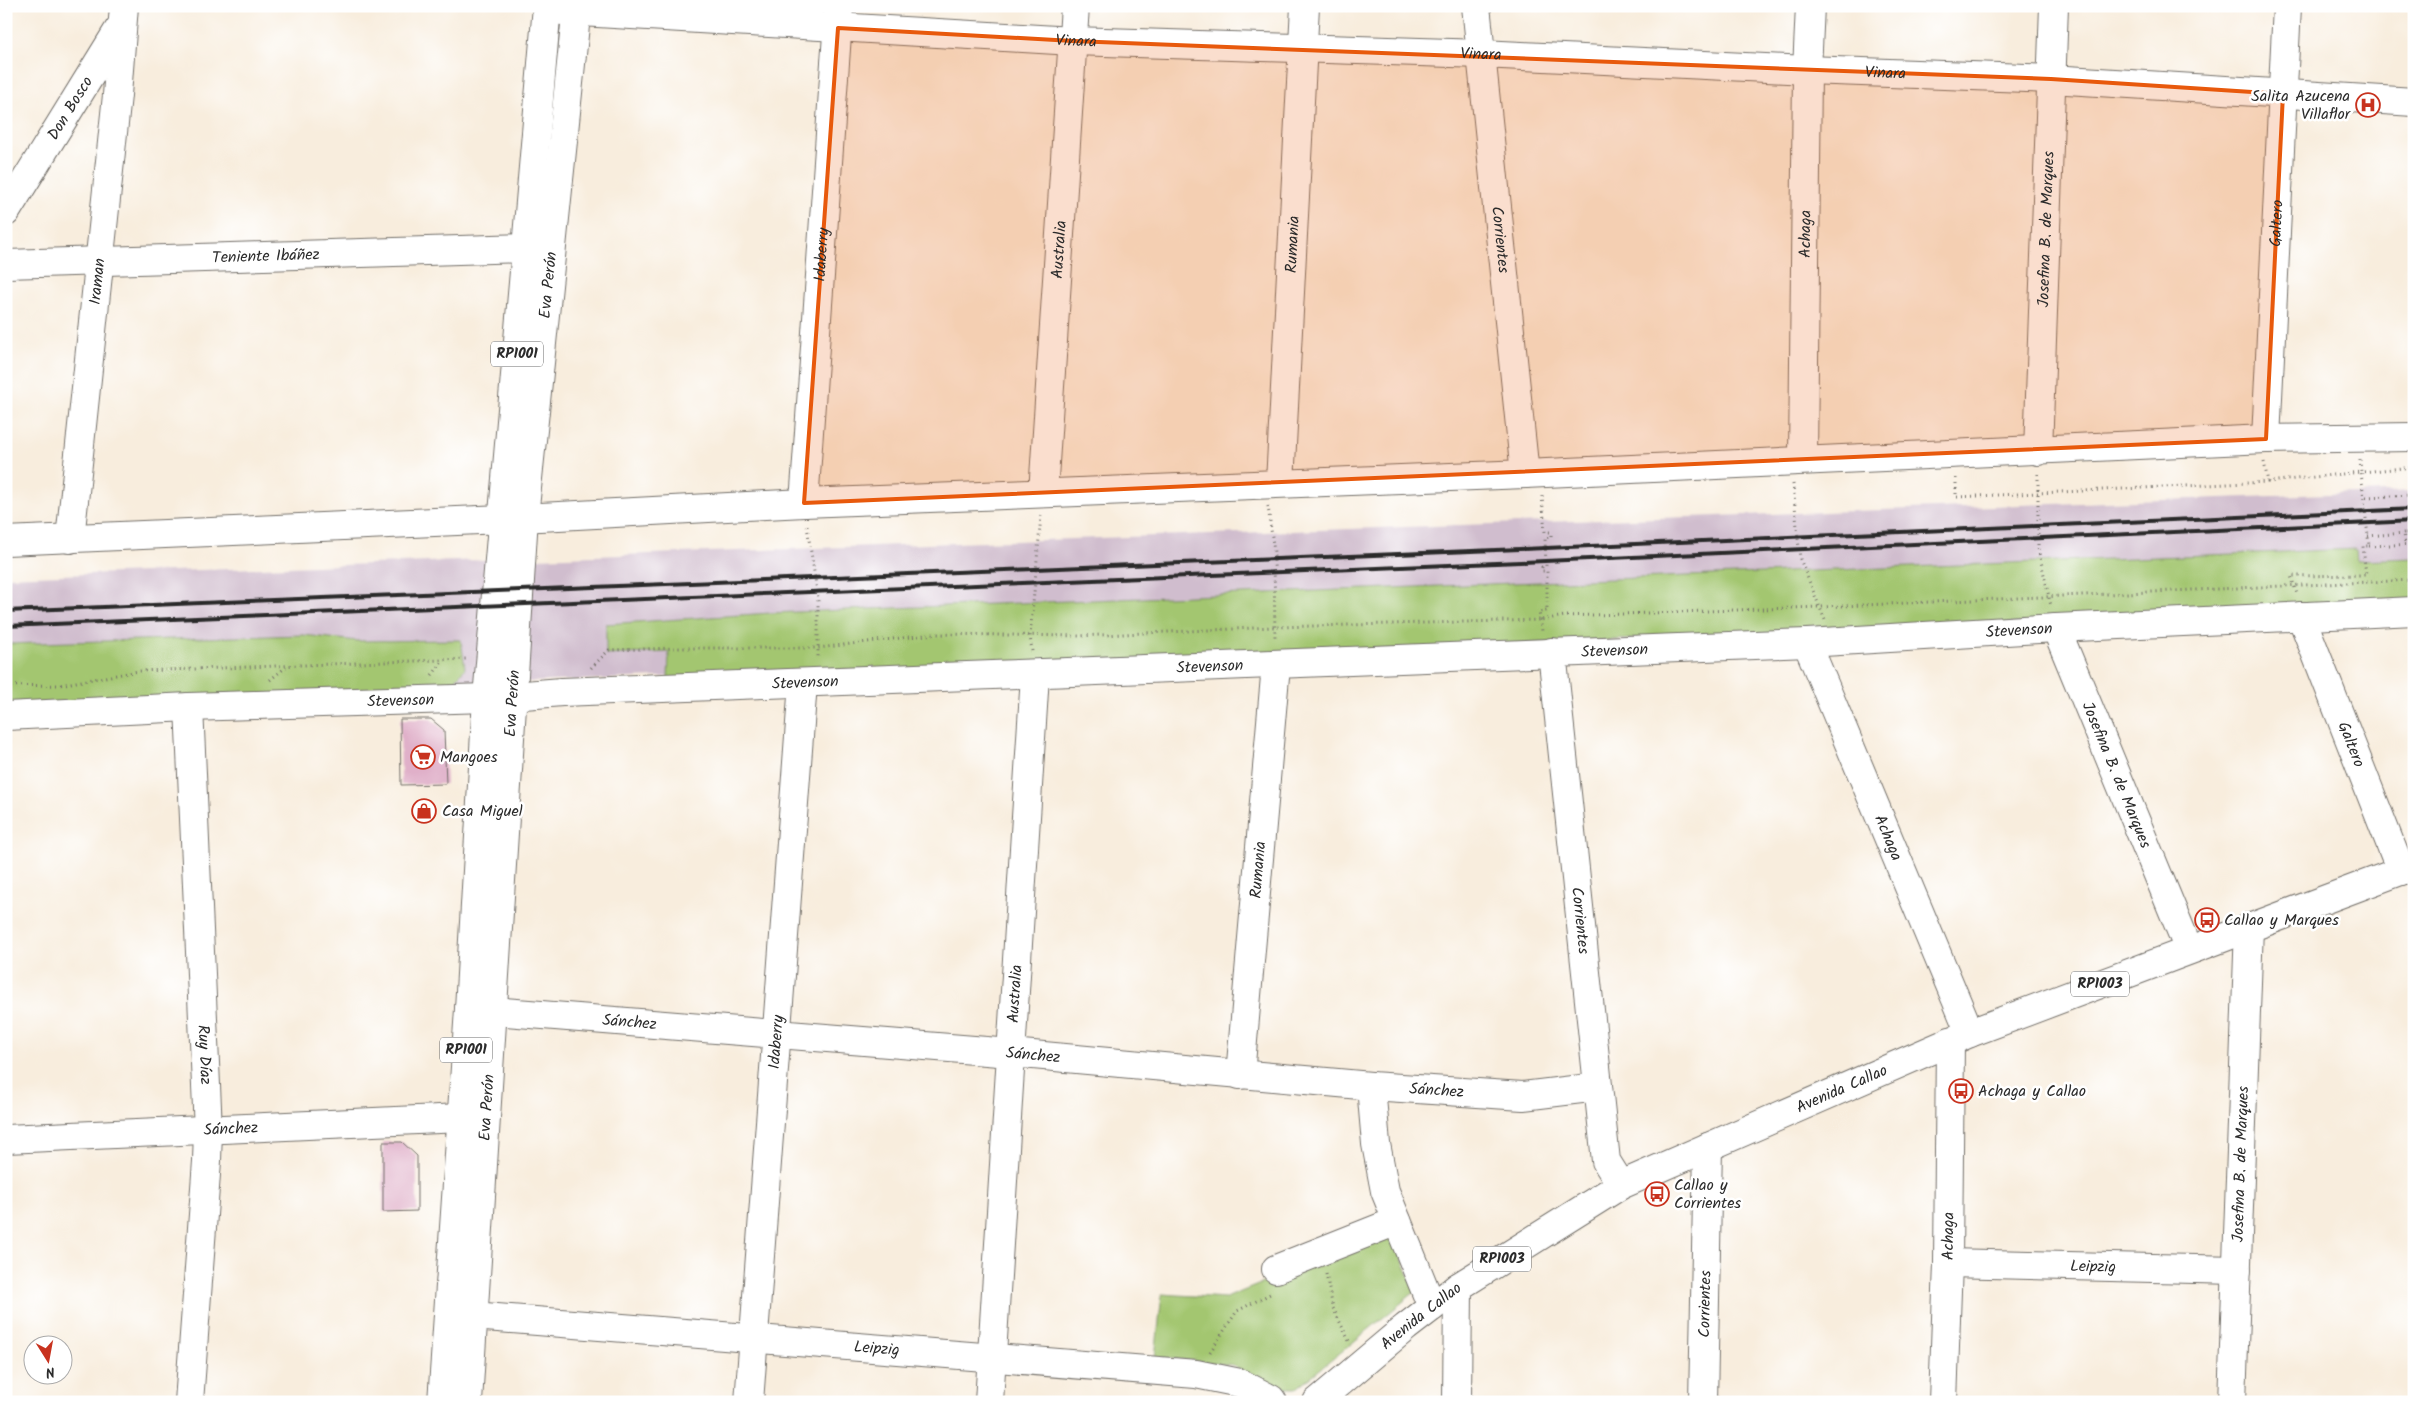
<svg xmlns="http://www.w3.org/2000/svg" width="2420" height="1408" viewBox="0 0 2420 1408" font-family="Kalam,sans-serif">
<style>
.industrial{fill:#d0bdce}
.green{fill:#a3c670;stroke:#67784e}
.building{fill:#e0b0c9}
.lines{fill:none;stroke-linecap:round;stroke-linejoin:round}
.minor-casing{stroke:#736f69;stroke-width:30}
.major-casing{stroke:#736f69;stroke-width:30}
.path{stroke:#736f69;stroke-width:3;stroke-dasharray:1 4;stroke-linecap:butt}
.minor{stroke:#fff;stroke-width:28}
.major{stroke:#fff;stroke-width:28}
.rail{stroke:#2b2b2b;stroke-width:4}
.marked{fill:#e8590c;fill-opacity:0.2;stroke:#e8590c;stroke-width:4;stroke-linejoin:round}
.labels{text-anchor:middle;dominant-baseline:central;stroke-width:5;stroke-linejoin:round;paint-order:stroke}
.shield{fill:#fff;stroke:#6b6b6b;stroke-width:1}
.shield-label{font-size:15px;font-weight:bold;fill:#2b2b2b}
.street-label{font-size:16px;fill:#2b2b2b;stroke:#fff}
.poi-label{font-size:16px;fill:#2b2b2b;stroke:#fff;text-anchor:start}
</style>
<rect width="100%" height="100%" fill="#fff"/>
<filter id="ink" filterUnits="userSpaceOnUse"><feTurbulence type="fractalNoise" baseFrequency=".02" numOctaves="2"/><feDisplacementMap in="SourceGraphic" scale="10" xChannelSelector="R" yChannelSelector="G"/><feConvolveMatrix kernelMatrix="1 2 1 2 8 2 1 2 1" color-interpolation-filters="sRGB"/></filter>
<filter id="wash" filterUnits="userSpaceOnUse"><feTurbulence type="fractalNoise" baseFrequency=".0096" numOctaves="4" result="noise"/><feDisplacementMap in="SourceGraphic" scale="20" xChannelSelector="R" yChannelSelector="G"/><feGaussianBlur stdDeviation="1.12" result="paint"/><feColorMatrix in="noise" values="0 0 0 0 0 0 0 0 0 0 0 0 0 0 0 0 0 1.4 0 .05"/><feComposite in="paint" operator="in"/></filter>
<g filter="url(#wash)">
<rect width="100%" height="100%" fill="#f8eddd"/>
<path class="industrial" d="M2414,491v114l-371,19 -2037,78v-125z"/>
<path class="green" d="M2356,549l1,11 57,-2v49l-1746,72 1,-27 -63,3v-31l165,-11z
M303,635l54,6 104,-1 4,28 -16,20 -443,17v-61z
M1390,1231l26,60 -119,97h-17l-20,-7 -27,-16 -78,-8 7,-63 64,4z"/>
<g id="blocks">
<path class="building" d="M400,719h31l13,11 2,54 -45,1z
M383,1142h19l15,14v55l-34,1z"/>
</g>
</g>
<g filter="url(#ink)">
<use href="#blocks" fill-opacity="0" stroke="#736f69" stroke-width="1"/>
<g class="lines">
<g class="minor-casing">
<g id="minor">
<path id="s1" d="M1476,6l49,468"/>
<path id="s2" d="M547,10l526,31 409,13 325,16 244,9 363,23"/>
<path id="s3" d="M6,212l113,-183"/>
<path id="s4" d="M6,264l520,-16"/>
<path id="s5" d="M2266,439l21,-433"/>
<path id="s6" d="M2038,451l16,-445"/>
<path id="s7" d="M1803,460l4,-390 3,-64"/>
<path id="s8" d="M1280,483l25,-477"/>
<path id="s9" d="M1043,493l32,-487"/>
<path id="s10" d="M804,503l35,-497"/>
<path id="s11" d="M70,539l47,-444 7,-89"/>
<path d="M6,541l496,-22 302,-16 721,-29 741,-35 148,-2"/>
<path id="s12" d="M2301,616l100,255"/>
<path id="s13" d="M2056,628l133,322"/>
<path id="s14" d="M1807,643l163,390"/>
<path id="s15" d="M1552,652l54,509 15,24"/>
<path id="s16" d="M189,707l19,423 -1,31 -18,241"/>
<path id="s17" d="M6,716l183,-9 298,-9 75,-6 1245,-49 249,-15 358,-17"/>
<path id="s18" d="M469,1009l542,44 360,33 152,10 75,-9"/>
<path id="s19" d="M1240,1075l36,-410"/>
<path d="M1371,1086l5,58 9,47 47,116"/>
<path id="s20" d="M6,1139l455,-21 23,1"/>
<path id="s21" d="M1948,1263l289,7"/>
<path d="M1276,1269l121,-48"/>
<path id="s22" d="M473,1316l723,58 44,9 31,16 2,3"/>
<path id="s23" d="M749,1402l54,-719"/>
<path id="s24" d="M989,1402l46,-727"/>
<path d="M1457,1402l1,-115"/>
<path id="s25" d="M1703,1402l5,-255"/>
<path id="s26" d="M1943,1402l5,-139 2,-222"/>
<path id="s27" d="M2232,1402l17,-475"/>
</g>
</g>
<g class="major-casing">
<g id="major">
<path d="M442,1402l27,-393 18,-311 60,-692"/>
<path id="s28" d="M468,1402l56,-885 53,-511"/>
<path id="s29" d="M1317,1402l89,-75 52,-40 163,-102 349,-152 444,-167"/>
</g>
</g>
<path class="path" d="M2360,460l1,12 53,-5
M2264,462l4,20 93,-10 8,74h-6l3,29 -75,1 6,18
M2038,474v74l13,58
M1956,478v19l312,-15
M1793,484l7,75 25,61
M1542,496l3,36h6v5l-6,1 1,28 -4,1v4h5v40l-8,1 3,19
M2366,497l48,-2
M1268,506l6,46 1,88
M807,526l11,72v60
M2411,533h-7l1,9 9,-1
M2368,536l36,-3
M2369,546l45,-2
M1032,651l-2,-15 11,-120
M591,668l18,-18 68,-2h141l116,-14 145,2 196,-9 266,-7 24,-4 255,-9 594,-27
M432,675l12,-15
M270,680l16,-13
M6,686l53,-1 80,-14 328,-12
M1326,1274l7,34 17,35
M1210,1352l27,-41 35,-18"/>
<use href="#minor" class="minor"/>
<use href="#major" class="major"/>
<path class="rail" d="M6,611l1540,-63 868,-39
M6,626l1539,-65 869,-40"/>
</g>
</g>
<path class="marked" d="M838,28l235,13 978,38 232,15 -17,345 -1462,64z"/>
<defs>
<g id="hospital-ring" transform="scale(1.25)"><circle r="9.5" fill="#fff" stroke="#c8321e" stroke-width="1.5"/><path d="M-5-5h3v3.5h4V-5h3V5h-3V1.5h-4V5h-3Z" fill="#c8321e"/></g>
<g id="supermarket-ring" transform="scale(1.25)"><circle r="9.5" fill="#fff" stroke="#c8321e" stroke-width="1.5"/><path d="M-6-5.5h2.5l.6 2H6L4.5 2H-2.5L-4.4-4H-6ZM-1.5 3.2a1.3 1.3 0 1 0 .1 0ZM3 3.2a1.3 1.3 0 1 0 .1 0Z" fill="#c8321e"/></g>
<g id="shop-ring" transform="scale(1.25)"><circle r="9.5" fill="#fff" stroke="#c8321e" stroke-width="1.5"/><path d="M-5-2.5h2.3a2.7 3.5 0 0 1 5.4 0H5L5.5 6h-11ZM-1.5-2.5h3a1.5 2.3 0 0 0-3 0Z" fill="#c8321e"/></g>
<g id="bus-ring" transform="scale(1.25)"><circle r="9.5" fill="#fff" stroke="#c8321e" stroke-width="1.5"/><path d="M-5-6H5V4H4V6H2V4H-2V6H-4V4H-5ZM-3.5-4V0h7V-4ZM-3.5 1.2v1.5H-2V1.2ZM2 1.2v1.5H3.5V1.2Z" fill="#c8321e"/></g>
</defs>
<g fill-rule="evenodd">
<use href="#hospital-ring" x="2368" y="105"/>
<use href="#supermarket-ring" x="423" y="757"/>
<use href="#shop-ring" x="424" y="811"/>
<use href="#bus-ring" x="2207" y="920"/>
<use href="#bus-ring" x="1961" y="1091"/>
<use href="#bus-ring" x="1657" y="1194"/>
</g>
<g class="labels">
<g class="shield">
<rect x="491" y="341.5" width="52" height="25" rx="4"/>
<rect x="2071" y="971.5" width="58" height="25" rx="4"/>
<rect x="440" y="1037.5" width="52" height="25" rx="4"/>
<rect x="1473" y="1246.5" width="58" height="25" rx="4"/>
</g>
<g class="shield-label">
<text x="517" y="354">RP1001</text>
<text x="2100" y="984">RP1003</text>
<text x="466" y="1050">RP1001</text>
<text x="1502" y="1259">RP1003</text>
</g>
<g class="street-label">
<text stroke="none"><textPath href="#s2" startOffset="530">Vinara</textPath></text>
<text stroke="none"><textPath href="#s2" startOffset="935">Vinara</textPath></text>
<text stroke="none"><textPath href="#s2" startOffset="1340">Vinara</textPath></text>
<text stroke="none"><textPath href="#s3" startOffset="122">Don Bosco</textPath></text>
<text stroke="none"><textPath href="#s5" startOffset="216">Galtero</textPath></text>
<text stroke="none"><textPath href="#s6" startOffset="222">Josefina B. de Marques</textPath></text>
<text stroke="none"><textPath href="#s7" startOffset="226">Achaga</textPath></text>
<text stroke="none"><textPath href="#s1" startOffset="235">Corrientes</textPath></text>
<text stroke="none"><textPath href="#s8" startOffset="239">Rumania</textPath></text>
<text stroke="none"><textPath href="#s9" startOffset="244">Australia</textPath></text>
<text stroke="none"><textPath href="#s10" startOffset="249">Idaberry</textPath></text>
<text stroke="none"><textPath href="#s4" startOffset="260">Teniente Ibáñez</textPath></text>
<text stroke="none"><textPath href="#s11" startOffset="259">Iraman</textPath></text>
<text stroke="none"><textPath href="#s28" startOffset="1120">Eva Perón</textPath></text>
<text stroke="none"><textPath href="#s17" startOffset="2015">Stevenson</textPath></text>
<text stroke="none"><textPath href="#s17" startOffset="1610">Stevenson</textPath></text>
<text stroke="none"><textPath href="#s17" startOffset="1205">Stevenson</textPath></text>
<text stroke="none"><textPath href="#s17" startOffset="800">Stevenson</textPath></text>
<text stroke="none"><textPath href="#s17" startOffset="395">Stevenson</textPath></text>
<text stroke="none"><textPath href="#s28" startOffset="700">Eva Perón</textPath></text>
<text stroke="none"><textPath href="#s12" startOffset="138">Galtero</textPath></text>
<text stroke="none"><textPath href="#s13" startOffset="159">Josefina B. de Marques</textPath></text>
<text stroke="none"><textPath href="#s14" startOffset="211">Achaga</textPath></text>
<text stroke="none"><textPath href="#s19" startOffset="206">Rumania</textPath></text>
<text stroke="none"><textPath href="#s15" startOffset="270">Corrientes</textPath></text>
<text stroke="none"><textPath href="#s24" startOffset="409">Australia</textPath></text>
<text stroke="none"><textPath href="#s18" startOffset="161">Sánchez</textPath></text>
<text stroke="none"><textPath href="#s23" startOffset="361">Idaberry</textPath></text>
<text stroke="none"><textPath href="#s16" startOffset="348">Ruy Díaz</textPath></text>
<text stroke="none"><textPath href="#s18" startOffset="566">Sánchez</textPath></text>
<text stroke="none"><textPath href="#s29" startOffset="615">Avenida Callao</textPath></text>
<text stroke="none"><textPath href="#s18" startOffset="971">Sánchez</textPath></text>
<text stroke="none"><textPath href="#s28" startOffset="295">Eva Perón</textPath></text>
<text stroke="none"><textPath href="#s20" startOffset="225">Sánchez</textPath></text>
<text stroke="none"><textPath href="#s27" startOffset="238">Josefina B. de Marques</textPath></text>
<text stroke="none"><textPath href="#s26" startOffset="166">Achaga</textPath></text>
<text stroke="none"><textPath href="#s21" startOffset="145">Leipzig</textPath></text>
<text stroke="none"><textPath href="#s25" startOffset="98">Corrientes</textPath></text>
<text stroke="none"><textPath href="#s29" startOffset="135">Avenida Callao</textPath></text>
<text stroke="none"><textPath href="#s22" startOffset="405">Leipzig</textPath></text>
</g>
<g class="poi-label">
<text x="2350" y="96" text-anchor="end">Salita Azucena<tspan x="2350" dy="18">Villaflor</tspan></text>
<text x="440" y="757">Mangoes</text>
<text x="442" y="811">Casa Miguel</text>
<text x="2224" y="920">Callao y Marques</text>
<text x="1978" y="1091">Achaga y Callao</text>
<text x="1674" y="1185">Callao y<tspan x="1674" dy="18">Corrientes</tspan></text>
</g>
</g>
<rect width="2420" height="1408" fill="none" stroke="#fff" stroke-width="25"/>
<g transform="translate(48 1360) rotate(169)"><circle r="24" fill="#ffffff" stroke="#aaaaaa"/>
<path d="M0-4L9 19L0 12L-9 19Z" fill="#c8321e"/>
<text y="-8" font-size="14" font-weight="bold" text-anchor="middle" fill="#2b2b2b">N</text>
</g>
</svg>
